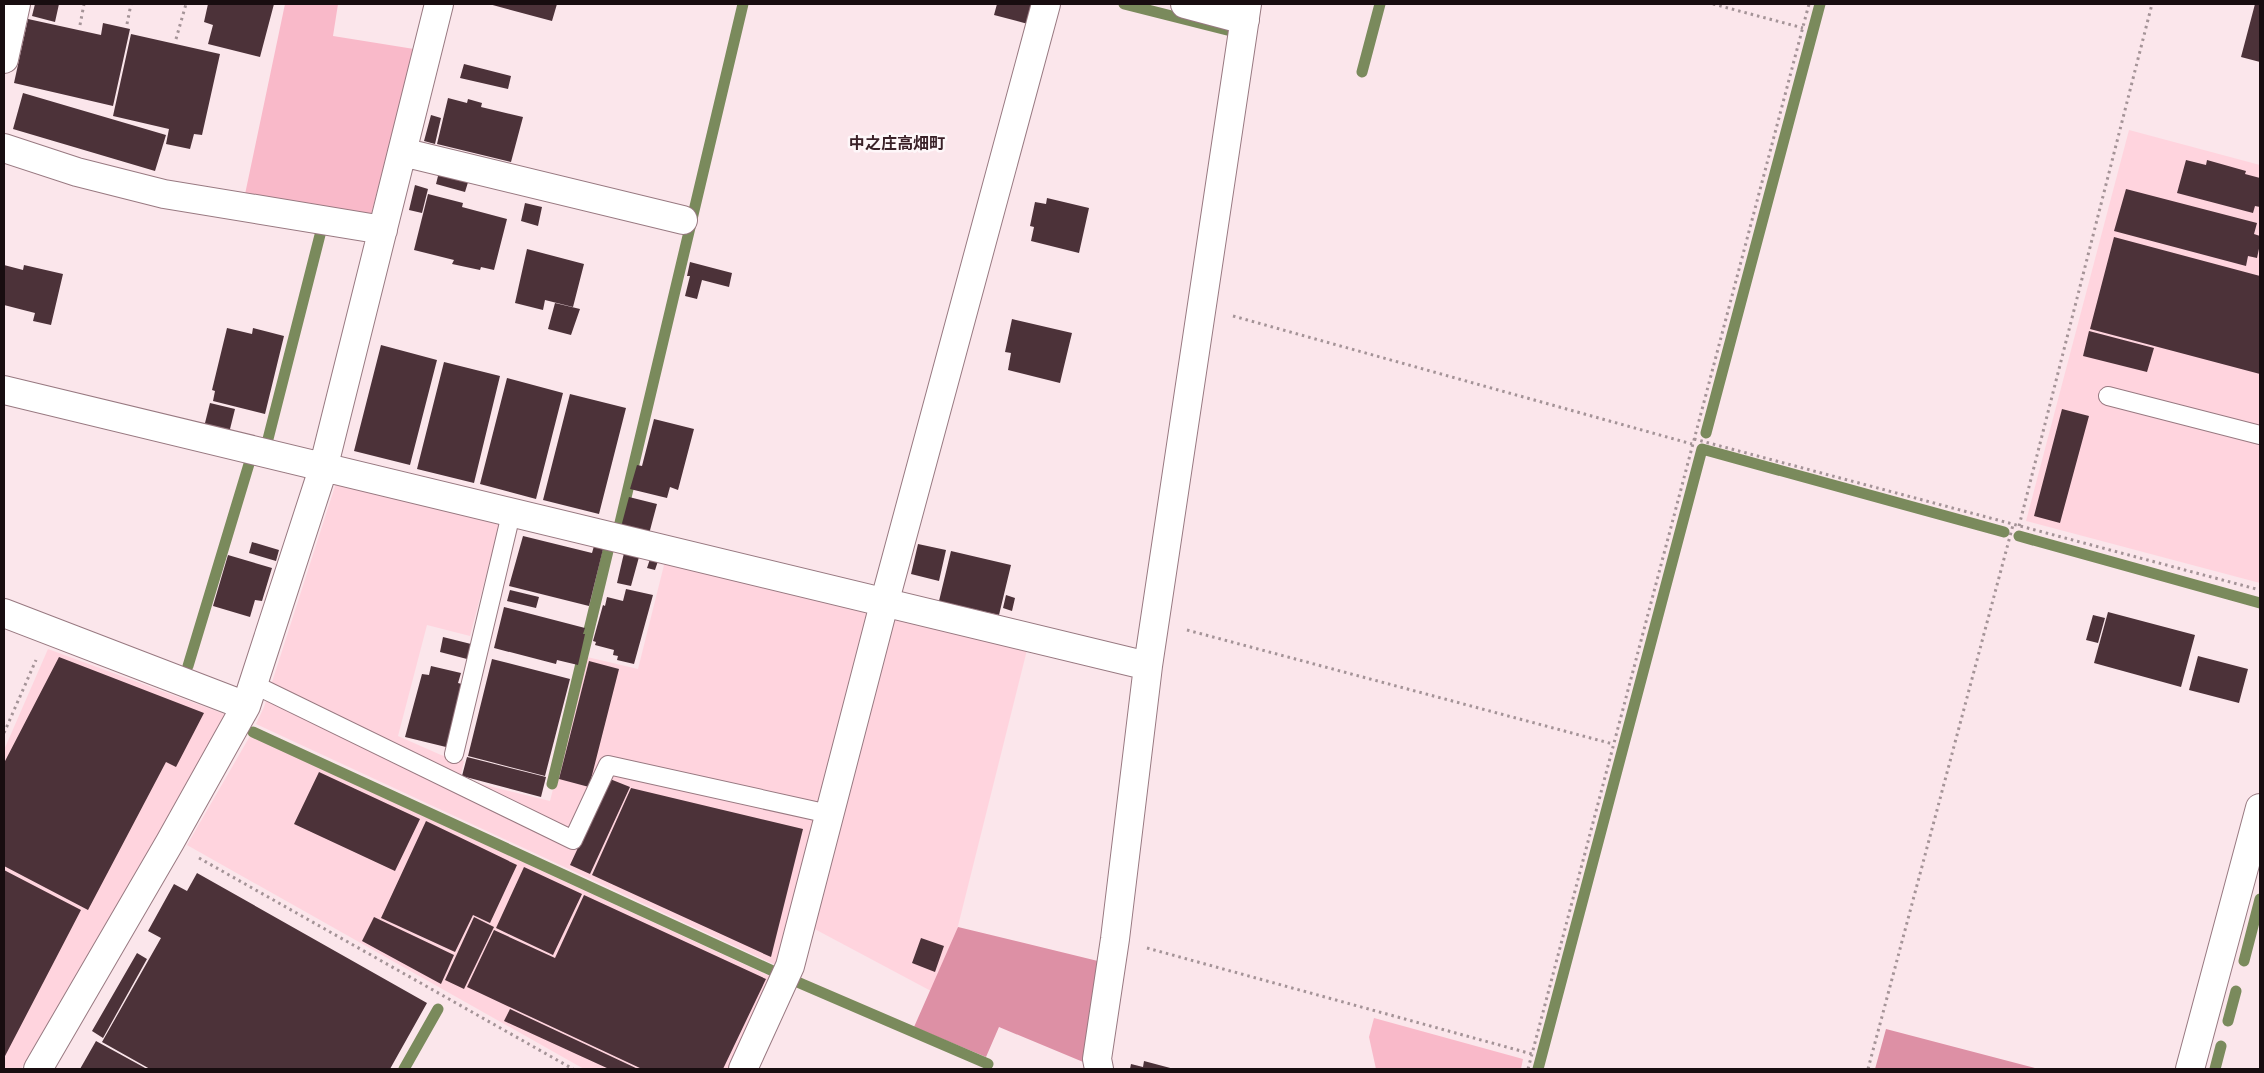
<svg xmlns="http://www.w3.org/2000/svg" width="2264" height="1073" viewBox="0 0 2264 1073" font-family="Signika,'Noto Sans JP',sans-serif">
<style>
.built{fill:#ffd4de}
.green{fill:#f9b9c9}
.forest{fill:#dd90a5}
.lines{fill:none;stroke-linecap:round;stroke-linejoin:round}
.stream{stroke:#7a8a5c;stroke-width:11}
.building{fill:#4c3239}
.service-casing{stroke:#987981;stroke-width:20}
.minor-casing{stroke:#987981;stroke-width:30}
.tertiary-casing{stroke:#987981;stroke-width:30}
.path{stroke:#a49397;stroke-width:3;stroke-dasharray:2.5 4;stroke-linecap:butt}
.service{stroke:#fff;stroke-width:18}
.minor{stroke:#fff;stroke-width:28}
.tertiary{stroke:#fff;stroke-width:28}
.labels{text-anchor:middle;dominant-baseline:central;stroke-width:5;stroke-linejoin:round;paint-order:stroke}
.quarter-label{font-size:16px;font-weight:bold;fill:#3a2128;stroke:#fef7f9}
</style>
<rect width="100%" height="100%" fill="#fbe6eb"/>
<path class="built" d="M2129,130l131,35v418l-234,-62z
M336,483l164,40 -30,113 -43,-11 -29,111 43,19 23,6 -4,18 90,22 37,-144 51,12 27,-108 200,47 6,13 -91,346 -524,-243 8,-17z
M890,614l138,32 -72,288 -25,57 -122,-65z
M48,649l179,66 -206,354h-17v-319z
M250,736l524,242 -40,91h-150l-397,-224z"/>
<path class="green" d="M285,4h53l-5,32 81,13 -44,170 -126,-20z
M1374,1018l149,41 -2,10h-145l-7,-32z"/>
<path class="forest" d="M958,927l144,35 -14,102 -89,-37 -13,30 -72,-30z
M1886,1029l153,40h-164z"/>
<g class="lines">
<path class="stream" d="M1124,4l111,28
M1362,72l18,-68
M1706,433l114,-429
M268,439l53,-208
M619,527l124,-523
M2019,536l241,67
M188,666l61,-202
M253,732l522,240
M552,784l56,-233
M2244,961l16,-62
M795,981l193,83
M2228,1021l8,-30
M404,1069l34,-60
M1538,1069l164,-620 302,83
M2215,1069l6,-23"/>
</g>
<path class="building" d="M35,4h24l-4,18 -23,-6z
M208,4h66l-14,53 -52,-13 5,-19 -9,-3z
M489,4h68l-5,17z
M997,4h36l-5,20 -34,-9z
M2255,4h5v58l-19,-5z
M28,19l73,16 2,-12 27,6 -17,77 -99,-23z
M131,34l89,20 -18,81 -8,-1 -4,15 -24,-5 3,-15 -56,-13z
M464,64l47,12 -3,13 -48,-11z
M23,93l143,42 -11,36 -142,-42z
M448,98l19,5 1,-4 14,4 -1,4 42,10 -12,45 -74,-18z
M431,115l10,3 -6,26 -11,-3z
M2186,160l20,5 1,-5 39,11 -1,3 15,4v29l-5,-1 -2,7 -76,-20z
M439,172l30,7 -4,13 -29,-8z
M415,185l13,4 -6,24 -13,-3z
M2126,189l131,34 -3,11 6,2v8l-3,14 -9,-2 -2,10 -132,-35z
M428,194l35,9 -1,4 45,12 -13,51 -13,-3 -1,3 -28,-6 2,-4 -40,-10z
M1047,198l42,10 -10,45 -48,-12 3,-14 -4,-1 5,-24 11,2z
M525,203l17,4 -4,19 -17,-5z
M2114,237l146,39v98l-170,-45z
M527,249l57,15 -11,43 -28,-7 -2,10 -28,-7z
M690,262l42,11 -3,14 -27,-7 -5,19 -12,-3 5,-20h-3z
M4,265l19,5 1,-5 39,9 -12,51 -18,-4 2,-8 -31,-8z
M555,303l25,6 -9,26 -23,-6z
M1012,319l60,14 -12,50 -52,-13 3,-17 -6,-1z
M227,328l25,6 1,-6 31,8 -19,78 -52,-13 2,-10 -3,-1z
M2089,331l65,17 -7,24 -64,-16z
M381,345l56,15 -27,105 -56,-14z
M444,362l56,14 -26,107 -57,-14z
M507,378l56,15 -27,106 -56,-15z
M570,394l56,14 -27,106 -56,-14z
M210,403l25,6 -6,24 -25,-6z
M2062,409l27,7 -29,107 -26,-7z
M654,419l40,10 -16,61 -8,-3 -3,11 -37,-9 7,-24 5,1z
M629,497l28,7 -8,30 -28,-7z
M523,536l69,17 2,-7 9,3 -14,57 -80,-20z
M252,542l27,8 -3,11 -27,-8z
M918,544l28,6 -7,31 -28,-7z
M951,551l60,14 -12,50 -60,-14z
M624,553l15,4 -8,29 -14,-3z
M228,555l44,13 -10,33 -7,-1 -5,17 -37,-11z
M650,559l8,2 -3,9 -8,-2z
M626,589l27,6 -19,69 -17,-4 1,-4 -5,-1 1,-5 -19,-5 1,-3 -3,-1 10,-36 2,1 2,-9 16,4z
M510,590l29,7 -3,11 -29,-7z
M1006,595l9,3 -3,13 -9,-3z
M504,607l81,21 -2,6h2l-7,31 -21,-5 -1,4 -62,-16z
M2108,612l87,23 -14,52 -87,-24z
M2093,615l12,3 -7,25 -12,-3z
M443,637l28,7 -4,15 -27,-7z
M2198,656l50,13 -9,34 -50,-13z
M59,657l145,56 -28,54 -10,-5 -78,148 -84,-44v-103z
M492,659l78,20 -25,97 -77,-20z
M589,661l30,8 -30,118 -30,-8z
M431,666l30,7 -3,10 4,1 -16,63 -41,-10 17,-63 7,1z
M467,757l79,20 -5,20 -79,-21z
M319,772l101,47 -25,52 -101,-47z
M610,779l20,8 -40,87 -20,-9z
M631,788l172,41 -32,128 -179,-82z
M426,821l91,44 -27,58 -17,-8 -18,37 -74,-34z
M524,867l58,27 -29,61 -57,-27z
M4,870l77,40 -77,148z
M197,873l230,130 -37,66h-240l-48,-27 59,-104 -13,-7 26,-47 13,7z
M584,895l182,84 -43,90h-81l-175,-82 27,-57 61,28z
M374,917l80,38 -13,29 -79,-43z
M474,917l20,10 -30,62 -19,-9z
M921,938l23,8 -9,26 -23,-9z
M137,953l10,6 -44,79 -11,-7z
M510,1009l128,60h-29l-105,-48z
M96,1041l51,28h-67z
M1144,1061l30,8h-44l1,-5 12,3z"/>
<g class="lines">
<g class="service-casing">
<path id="service" d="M2108,396l152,39
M253,684l320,156 35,-75 221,49
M454,754l57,-240"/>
</g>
<g class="minor-casing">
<path id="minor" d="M1185,4l60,16
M4,59l12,-55
M4,148l73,24 87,22 219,36
M402,152l281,68
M4,390l1144,276
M4,613l242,93
M38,1069l132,-227 76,-136 77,-237 116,-465
M743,1069l47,-103 94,-362 162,-600
M1099,1069l-2,-10 18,-120 33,-273 99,-662"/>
</g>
<g class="tertiary-casing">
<path id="tertiary" d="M2190,1069l70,-261"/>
</g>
<path class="path" d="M1713,4l90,24
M127,24l4,-20
M80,25l4,-21
M176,39l10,-35
M1233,316l459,128
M1694,439l566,151
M2019,526l133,-522
M1187,630l426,114
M4,733l32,-73
M199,858l374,211
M1147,948l385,106
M1528,1069l281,-1065
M1868,1069l145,-544"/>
<use href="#service" class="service"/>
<use href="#minor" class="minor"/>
<use href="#tertiary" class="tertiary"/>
</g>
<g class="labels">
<g class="quarter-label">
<text x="897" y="144">中之庄高畑町</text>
</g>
</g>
<rect width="2264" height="1073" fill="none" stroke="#180d10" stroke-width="10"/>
</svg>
